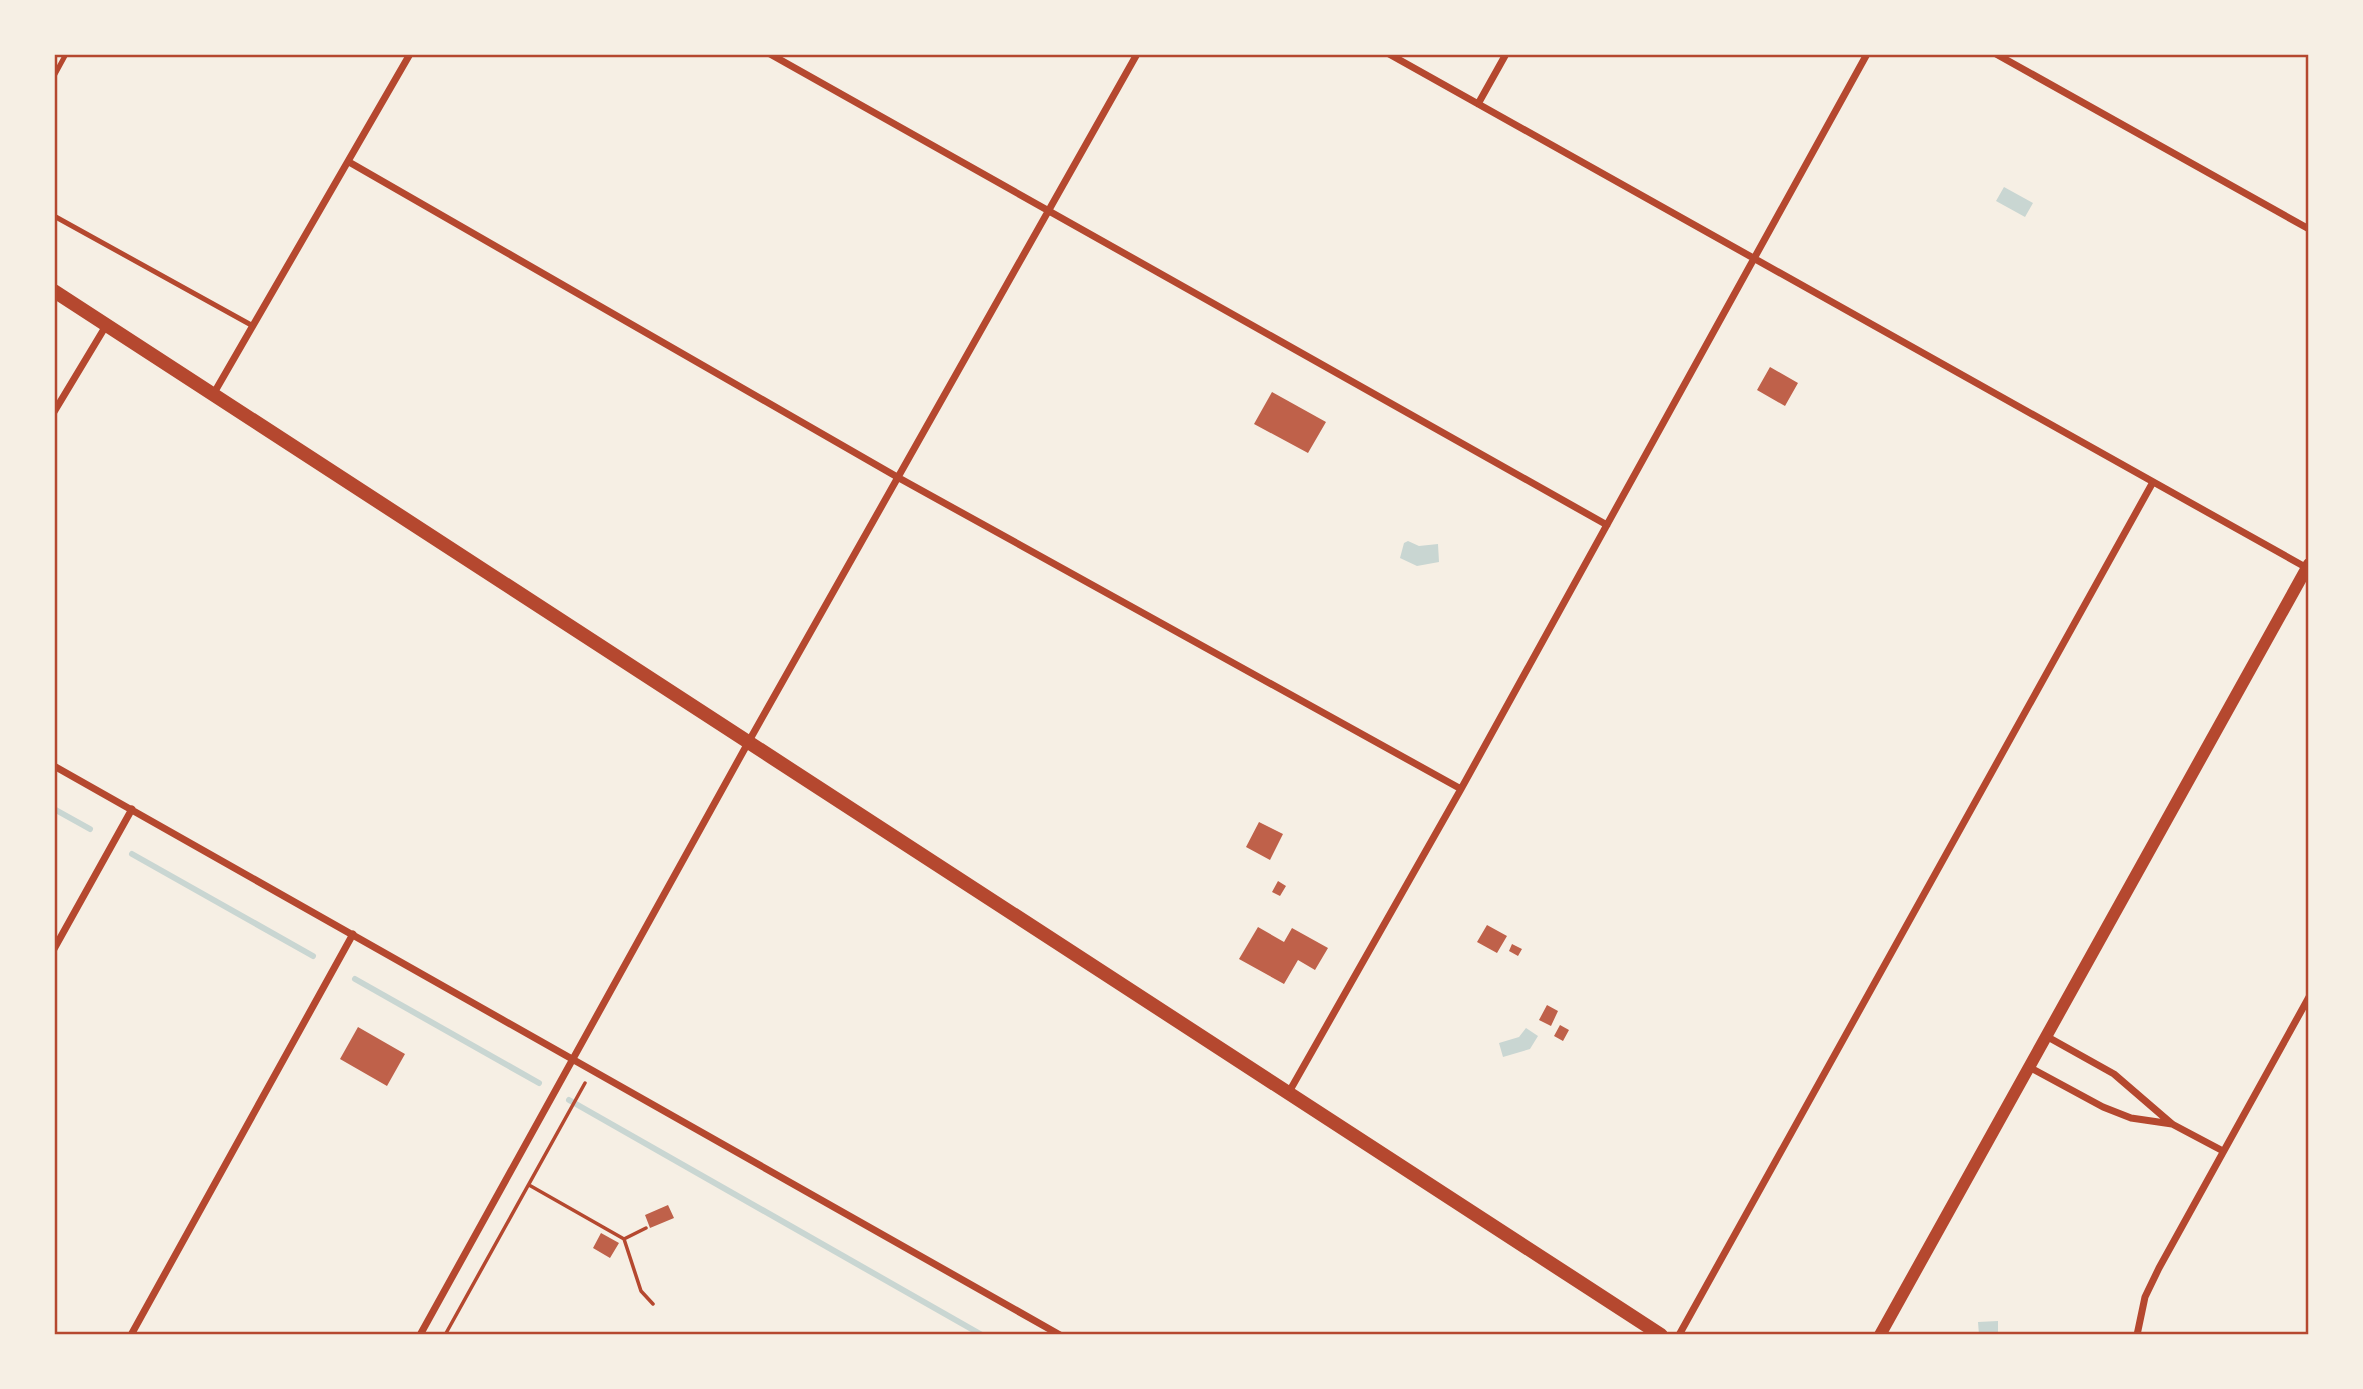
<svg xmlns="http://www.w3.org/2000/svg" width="2363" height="1389" viewBox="0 0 2363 1389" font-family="'Archivo Narrow',sans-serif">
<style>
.water{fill:#c9d6d2}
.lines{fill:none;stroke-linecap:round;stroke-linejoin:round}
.stream{stroke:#c9d6d2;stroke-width:6}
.building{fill:#bf614a}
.path{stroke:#b5482f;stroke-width:3.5}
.service{stroke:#b5482f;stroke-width:5}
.minor{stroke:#b5482f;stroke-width:7}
.tertiary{stroke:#b5482f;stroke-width:12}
.secondary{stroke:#b5482f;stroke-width:14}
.neatline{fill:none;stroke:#b5482f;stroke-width:2.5}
</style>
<rect width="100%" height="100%" fill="#f6efe4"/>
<path class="water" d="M2004,187l29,16 -8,14 -29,-16z
M1408,541l11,5 19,-2 1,18 -22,4 -17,-8 4,-15z
M1526,1028l12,8 -8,13 -27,8 -4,-14 20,-6z
M1998,1321v14h-19l-1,-13z"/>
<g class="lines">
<path class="stream" d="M54,809l36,20
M132,854l181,102
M355,979l184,104
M569,1100l413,235"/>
</g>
<path class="building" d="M1770,367l28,16 -13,23 -28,-16z
M1272,392l54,30 -18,31 -54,-29z
M1259,822l24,12 -13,26 -24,-13z
M1278,881l8,5 -6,10 -8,-4z
M1487,925l20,11 -10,17 -20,-11z
M1258,927l26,15 8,-14 36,20 -13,22 -17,-10 -14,24 -45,-25z
M1512,944l10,5 -4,7 -9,-5z
M1547,1005l11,6 -7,15 -12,-6z
M1560,1025l9,5 -6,11 -9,-5z
M358,1027l47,27 -18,32 -47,-27z
M668,1205l6,13 -24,10 -5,-13z
M601,1233l18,10 -9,15 -17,-10z"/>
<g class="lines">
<path class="path" d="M529,1185l95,54 17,52 12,13
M624,1239l22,-11
M445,1335l140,-252"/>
<path class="service" d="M54,76l12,-22
M54,216l199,110"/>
<path class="minor" d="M770,54l837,471
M1389,54l918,514
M1996,54l313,175
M1478,104l28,-50
M349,162l550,316 562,311
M214,393l196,-339
M54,412l53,-88
M54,766l1006,569
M54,949l78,-140
M2046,1036l68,38 58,50 51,27
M2029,1067l74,40 28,11 41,6
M1289,1092l172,-303 406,-735
M131,1335l222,-401
M420,1335l329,-594 388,-687
M1679,1335l474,-853
M2137,1335l8,-38 14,-29 150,-271"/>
<path class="tertiary" d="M1880,1335l429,-771"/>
<path class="secondary" d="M54,291l1607,1044"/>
</g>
<rect width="2363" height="1389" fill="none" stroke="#f6efe4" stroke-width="112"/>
<rect x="56" y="56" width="2251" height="1277" class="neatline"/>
</svg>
